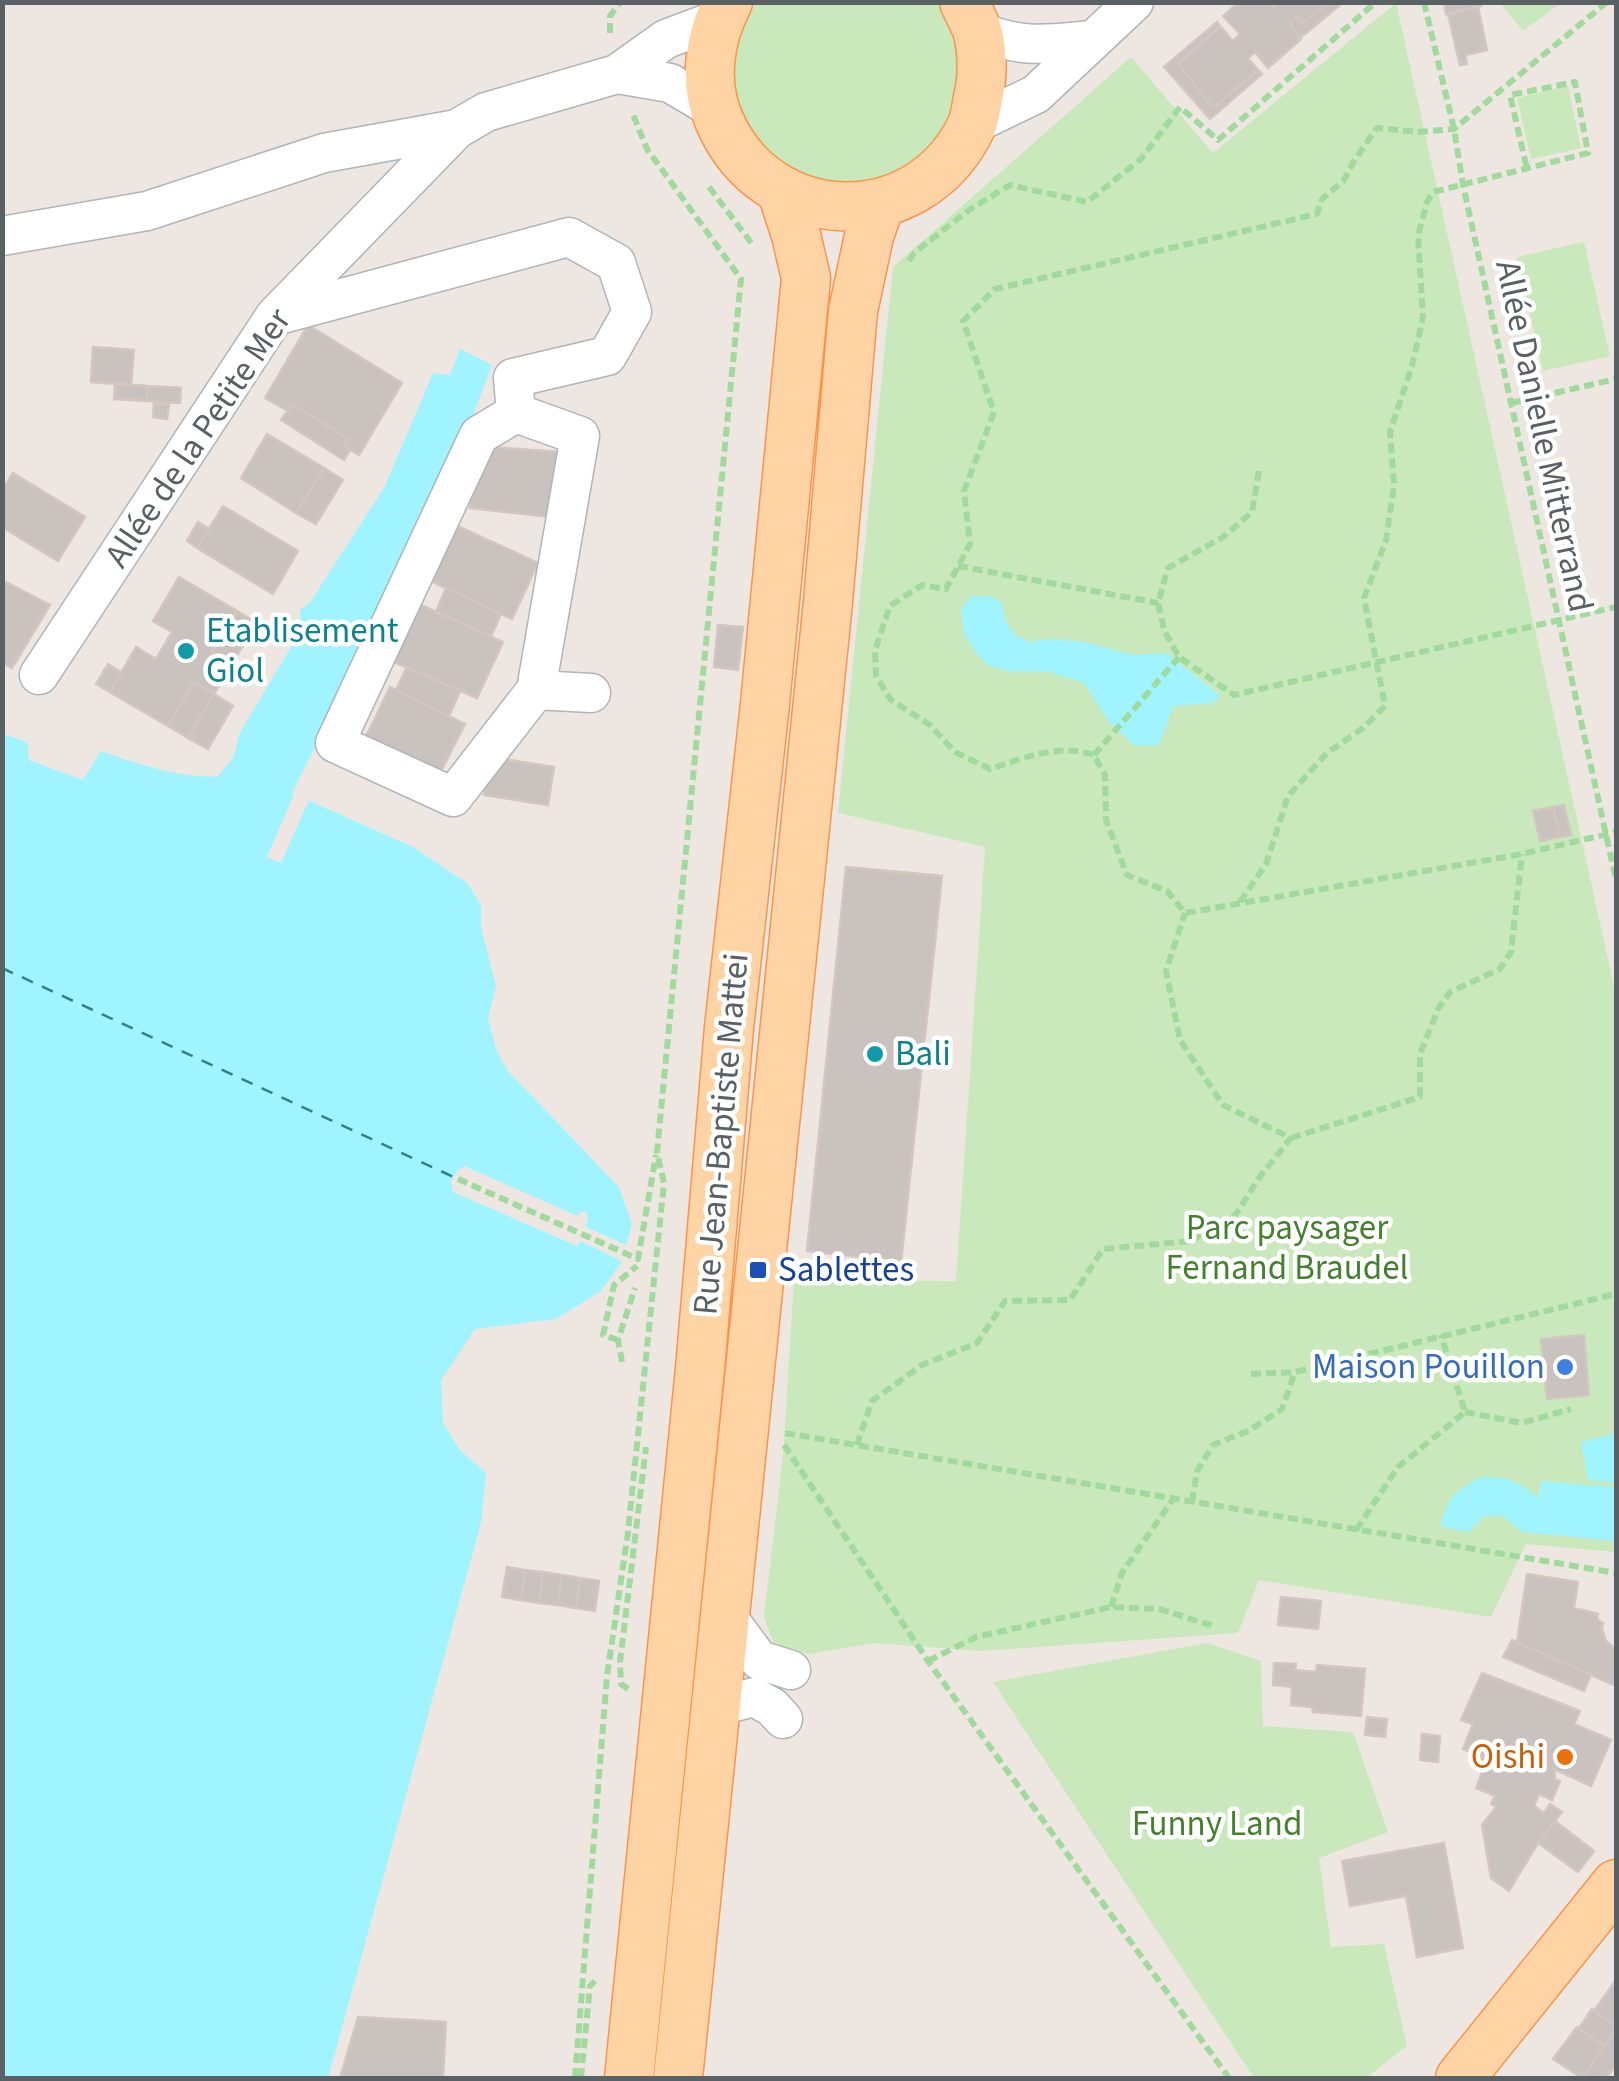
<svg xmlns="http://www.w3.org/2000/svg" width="1619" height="2081" viewBox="0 0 1619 2081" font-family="'Source Sans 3',sans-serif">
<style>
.green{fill:#c9e8bb}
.water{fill:#a0f4ff}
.pier{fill:#eee7e1}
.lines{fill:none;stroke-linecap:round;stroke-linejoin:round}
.ferry{stroke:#2d8095;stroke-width:2.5;stroke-dasharray:12 10;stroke-linecap:butt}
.building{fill:#c9c2be;stroke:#d3c7bf;stroke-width:2.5}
.minor-casing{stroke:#afb5b8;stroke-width:41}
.major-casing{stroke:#fd934b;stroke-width:51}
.path{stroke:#a0db9d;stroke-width:6;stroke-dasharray:10 5;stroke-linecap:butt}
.minor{stroke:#fff;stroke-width:38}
.major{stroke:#ffd4a5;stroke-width:48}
.culture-dot{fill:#0f9aa8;stroke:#fff;stroke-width:4}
.transit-dot{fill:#1a4fb4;stroke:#fff;stroke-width:4}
.shop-dot{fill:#3f7fe0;stroke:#fff;stroke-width:4}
.food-dot{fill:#e8710a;stroke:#fff;stroke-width:4}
.labels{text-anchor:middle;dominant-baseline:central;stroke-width:9;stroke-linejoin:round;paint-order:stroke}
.street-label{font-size:35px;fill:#5a6164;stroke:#fff}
.culture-label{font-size:35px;fill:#0d838f;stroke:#fff;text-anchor:start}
.park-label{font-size:35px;fill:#42822c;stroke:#fff}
.transit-label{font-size:35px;fill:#164399;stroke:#fff;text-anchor:start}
.shop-label{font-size:35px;fill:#366cbe;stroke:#fff;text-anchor:end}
.food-label{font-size:35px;fill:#c56008;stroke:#fff;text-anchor:end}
</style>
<rect width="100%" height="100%" fill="#eee7e1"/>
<path class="green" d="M728,3h236l8,122 -92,79 -140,-47z
M1396,3l220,992v557l-90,-8 -35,73 -232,-37 -21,53 -257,18 -107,-8 -64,11 -36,-10 -10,-27 19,-161 11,-176 162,1 29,-434 -147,-34 55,-546 238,-210 82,96z
M1500,3h61l-38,28z
M1568,86l13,62 -50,11 -14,-61z
M1584,242l26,114 -67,15 -26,-114z
M1207,1643l54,18 2,65 90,6 35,100 -69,26 12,89 53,-3 23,102 -41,32h-112l-261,-396z"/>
<path class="water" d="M460,349l32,16c-54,148 -130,287 -200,428l121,54 54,36 14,22v22l15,59 -8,32 8,31 11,21 112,117 13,37 -11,39 -20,28 -45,28 -81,10 -34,51 2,43 16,26 27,24 -5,50 -153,555h-325v-1344l24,8 2,18 54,20 18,-29c30,11 85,29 117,25l15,-18 7,-26 59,-98 1,-24 11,-9 74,-115 48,-113 17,2z
M972,596h16l13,5 5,21 8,12 15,8 21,-3 36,3 48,13 32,-2 55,43 -9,7 -39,3 -14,39 -24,1 -26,-24 -25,-39 -34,-11 -43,-1 -20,-6 -11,-12 -12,-19 -3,-26z
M1616,1433v50l-28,-3 -7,-38z
M1480,1477c28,0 37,3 58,21l3,-17 75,6v54l-93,-9 -22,-17 -17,1 -15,16 -29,-6c9,-31 13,-33 40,-49z"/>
<path class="pier" d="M294,794l15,6 -28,63 -14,-6z
M464,1166l114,50 2,-4h6l2,5 -2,10 45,20 -5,16 -46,-22 -3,5 -124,-54 -2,-11 6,-10z"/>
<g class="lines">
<path class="ferry" d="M2,968l456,211"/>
</g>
<path class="building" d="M1239,2h31l3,5 6,-5h38l5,6 -20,15 -5,-7 -7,8 11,15 -33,29 -13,-16 -7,6 10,12 -45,38 -35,-44 42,-38 13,15 7,-7 -17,-18z
M1317,2h21l2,3 -40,33 -10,-14 7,-8 5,7 20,-15z
M1444,2h36l1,4 -35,8z
M1478,7l9,43 -22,5 2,9 -7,1 -12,-51z
M1217,22l3,4 -42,38 35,44 45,-38 4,4 -52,45 -46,-52z
M308,325l94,58 -43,72 -15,-9 5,-7 -57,-35 -4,7 -23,-13z
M93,347l41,3 -3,35 -40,-3z
M115,383l33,3 -1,15 -33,-2z
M148,386l33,2 -1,15 -33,-2z
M154,404l15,1 -2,14 -14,-2z
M292,404l57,35 -5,7 6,4 -6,10 -63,-40z
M267,434l57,34 -28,45 -55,-35z
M477,446l82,6 -7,65 -82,-9z
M324,468l19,12 -27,44 -20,-11z
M13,473l72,44 -27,44 -56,-34v-37z
M223,506l75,45 -25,43 -76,-46z
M198,522l11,7 -12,19 -10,-7z
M453,524l85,39 -26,56 -84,-39z
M179,577l58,34 -27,45 20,11 -16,27 -20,-12 -26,44 -58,-34 26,-45 20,12 16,-27 -19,-11z
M2,580l48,25 -38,63 -10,-5z
M446,588l55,26 -10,22 -55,-24z
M419,604l84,38 -26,56 -85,-37z
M237,611l20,12 -27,44 -20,-11z
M718,625l25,2 -5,43 -24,-3z
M108,664l13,8 -11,20 -14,-8z
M407,667l53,24 -11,25 -53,-26z
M194,682l20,12 -26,44 -20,-12z
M390,687l75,37 -24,47 -75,-34z
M214,694l19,12 -25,43 -20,-11z
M490,757l64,10 -6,38 -64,-10z
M1564,805l7,30 -11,2 -7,-30z
M1553,807l7,30 -20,4 -7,-30z
M846,867l96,9 -41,386 -94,-11z
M1584,1335l5,60 -42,4 -6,-60z
M507,1567l18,3 -4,30 -19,-3z
M525,1570l18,2 -4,31 -18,-3z
M543,1572l19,3 -5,30 -18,-2z
M1527,1574l51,8 -4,26 24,6 -1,5 6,4 -1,6 4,12 10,8v37l-99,-44z
M562,1575l18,3 -4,30 -19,-3z
M580,1578l19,3 -4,30 -19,-3z
M1281,1597l40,4 -3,28 -40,-4z
M1512,1640l79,35 -7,16 -81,-34z
M1274,1663l22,1 -1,6 21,2 1,-7 48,4 -4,47 -48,-4 -1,-5 -21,-2 1,-18 -19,-2z
M1482,1673l98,38 -6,13 37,16 -20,46 -37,-17 1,10 5,2 -8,19 -13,-6 -5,12 10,7 6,-9 12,8 -24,31 -29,48 -18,-13 -9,-53 14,-18 -5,-3 4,-8 -19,-8 8,-21 -5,-3 3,-7 -19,-8 10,-25 -12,-4z
M1367,1717l20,2 -2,18 -20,-2z
M1422,1734l18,2 -2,26 -18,-2z
M1555,1821l39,30 -16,21 -40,-29z
M1444,1843l19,105 -46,9 -11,-61 -56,10 -8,-45z
M1616,1980v46l-22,-15z
M1592,2009l24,17v4l-12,17 -25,-19z
M358,2017l88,5 -3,56h-103z
M1577,2027l27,20 -22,31 -29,-19z
M1616,2030v35l-10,13h-24z"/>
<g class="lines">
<g class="minor-casing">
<path id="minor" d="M978,31c46,18 67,13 115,9
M617,74l53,9 44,26
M972,125l64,-31 98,-92
M2,236l145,-25 177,-58 133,-24
M275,316l294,-79 47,26 16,49 -25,44 -94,22 3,35
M516,413l64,23 -44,254 -83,107 -118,-54 144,-308z
M39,675l236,-359 182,-187 29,-17 131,-38 49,-35 53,-20
M536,690l55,3
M725,1614l34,46 32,10
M716,1707l38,-10 18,10 11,12"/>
</g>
<g class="major-casing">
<path id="major" d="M728,2c-19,36 -25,80 -9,118 47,111 199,117 252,7 4,-8 5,-19 7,-29 5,-21 5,-47 -1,-68 -3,-9 -9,-19 -13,-28
M629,2078l71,-709 29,-341 36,-324 41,-426 -10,-43 -14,-43
M678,2078l150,-1476 25,-291 16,-75 11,-32
M1460,2078l156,-194"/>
</g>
<path class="path" d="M1424,2l30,127 9,56 153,695
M1607,2l-153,127 -36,3 -41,-4 -23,33 -10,19 -22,19 -5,15 -322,75 -32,32 31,91 -30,79 6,53 -24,45 -24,-4 -32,21 -15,44 1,26 15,24 39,25 25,27 35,17c34,-11 69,-26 104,-14l11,20 1,45 21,55 40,16 18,22 337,-59 94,-22
M610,33v-17l10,-14
M709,187l44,58
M909,261l5,-8 55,-43 41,-25 77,17 54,-43 39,-52 38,33 158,-138
M1511,403l105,-24
M1259,471l-7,41 -29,25 -55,31 -10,35 6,27 15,27 55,38 382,-88
M958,566l200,37
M1094,755l85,-98
M1240,902l26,-38 22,-68 39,-43 36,-25 22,-22 -21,-108 22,-58 8,-55 -4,-53 22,-66 11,-49 -5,-81 9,-34 6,-10 155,-39 -13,-71 -65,13 17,74
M1291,1138l129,-41v-43l18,-45 12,-17 50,-23 11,-17 11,-98
M458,1179l180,80 18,-104
M618,1340l-15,-5 11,-50 23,-19
M622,1362l-4,-22 17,-52
M1251,1374l44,-2 321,-78
M1465,1412l57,11 49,-14
M785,1433l831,140
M784,1445l144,216 301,417
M857,1445l15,-44 50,-36 55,-22 28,-42 65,-1 33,-51 88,-8 45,-27 25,-39 30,-37 -68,-33 -43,-65 -14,-69 19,-58
M1192,1502l5,-31 16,-26 37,-15 32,-21 13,-37
M1356,1530l42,-63 67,-55 -24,-77
M1111,1607l11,-34 51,-74
M928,1661l48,-24 135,-30 48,2 55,17
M628,1689l-7,-5 -1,-22 26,-215
M575,2078l32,-402 21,-144 36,-349 -7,-31 84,-873 -94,-130 -15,-37
M581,2078l9,-92 5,-5"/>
<use href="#minor" class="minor"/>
<use href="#major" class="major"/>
</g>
<g class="culture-dot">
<circle cx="186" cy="651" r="10"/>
<circle cx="875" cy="1054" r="10"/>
</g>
<rect class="transit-dot" x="748" y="1260" width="20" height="20" rx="5"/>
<circle class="shop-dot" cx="1565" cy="1367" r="10"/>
<circle class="food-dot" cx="1565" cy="1757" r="10"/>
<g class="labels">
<g class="street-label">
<text transform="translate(1544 436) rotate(78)">Allée Danielle Mitterrand</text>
<text transform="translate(198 438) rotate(-56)">Allée de la Petite Mer</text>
<text transform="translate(721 1134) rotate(-85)">Rue Jean-Baptiste Mattei</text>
</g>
<g class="culture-label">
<text x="206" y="631">Etablisement<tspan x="206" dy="40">Giol</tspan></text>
<text x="895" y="1054">Bali</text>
</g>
<g class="park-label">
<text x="1287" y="1228">Parc paysager<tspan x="1287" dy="40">Fernand Braudel</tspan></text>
<text x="1217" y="1824">Funny Land</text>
</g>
<g class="transit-label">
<text x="778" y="1270">Sablettes</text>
</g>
<g class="shop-label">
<text x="1545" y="1367">Maison Pouillon</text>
</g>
<g class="food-label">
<text x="1545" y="1757">Oishi</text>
</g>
</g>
<rect width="1619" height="2081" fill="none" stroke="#5a6164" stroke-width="10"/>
</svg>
